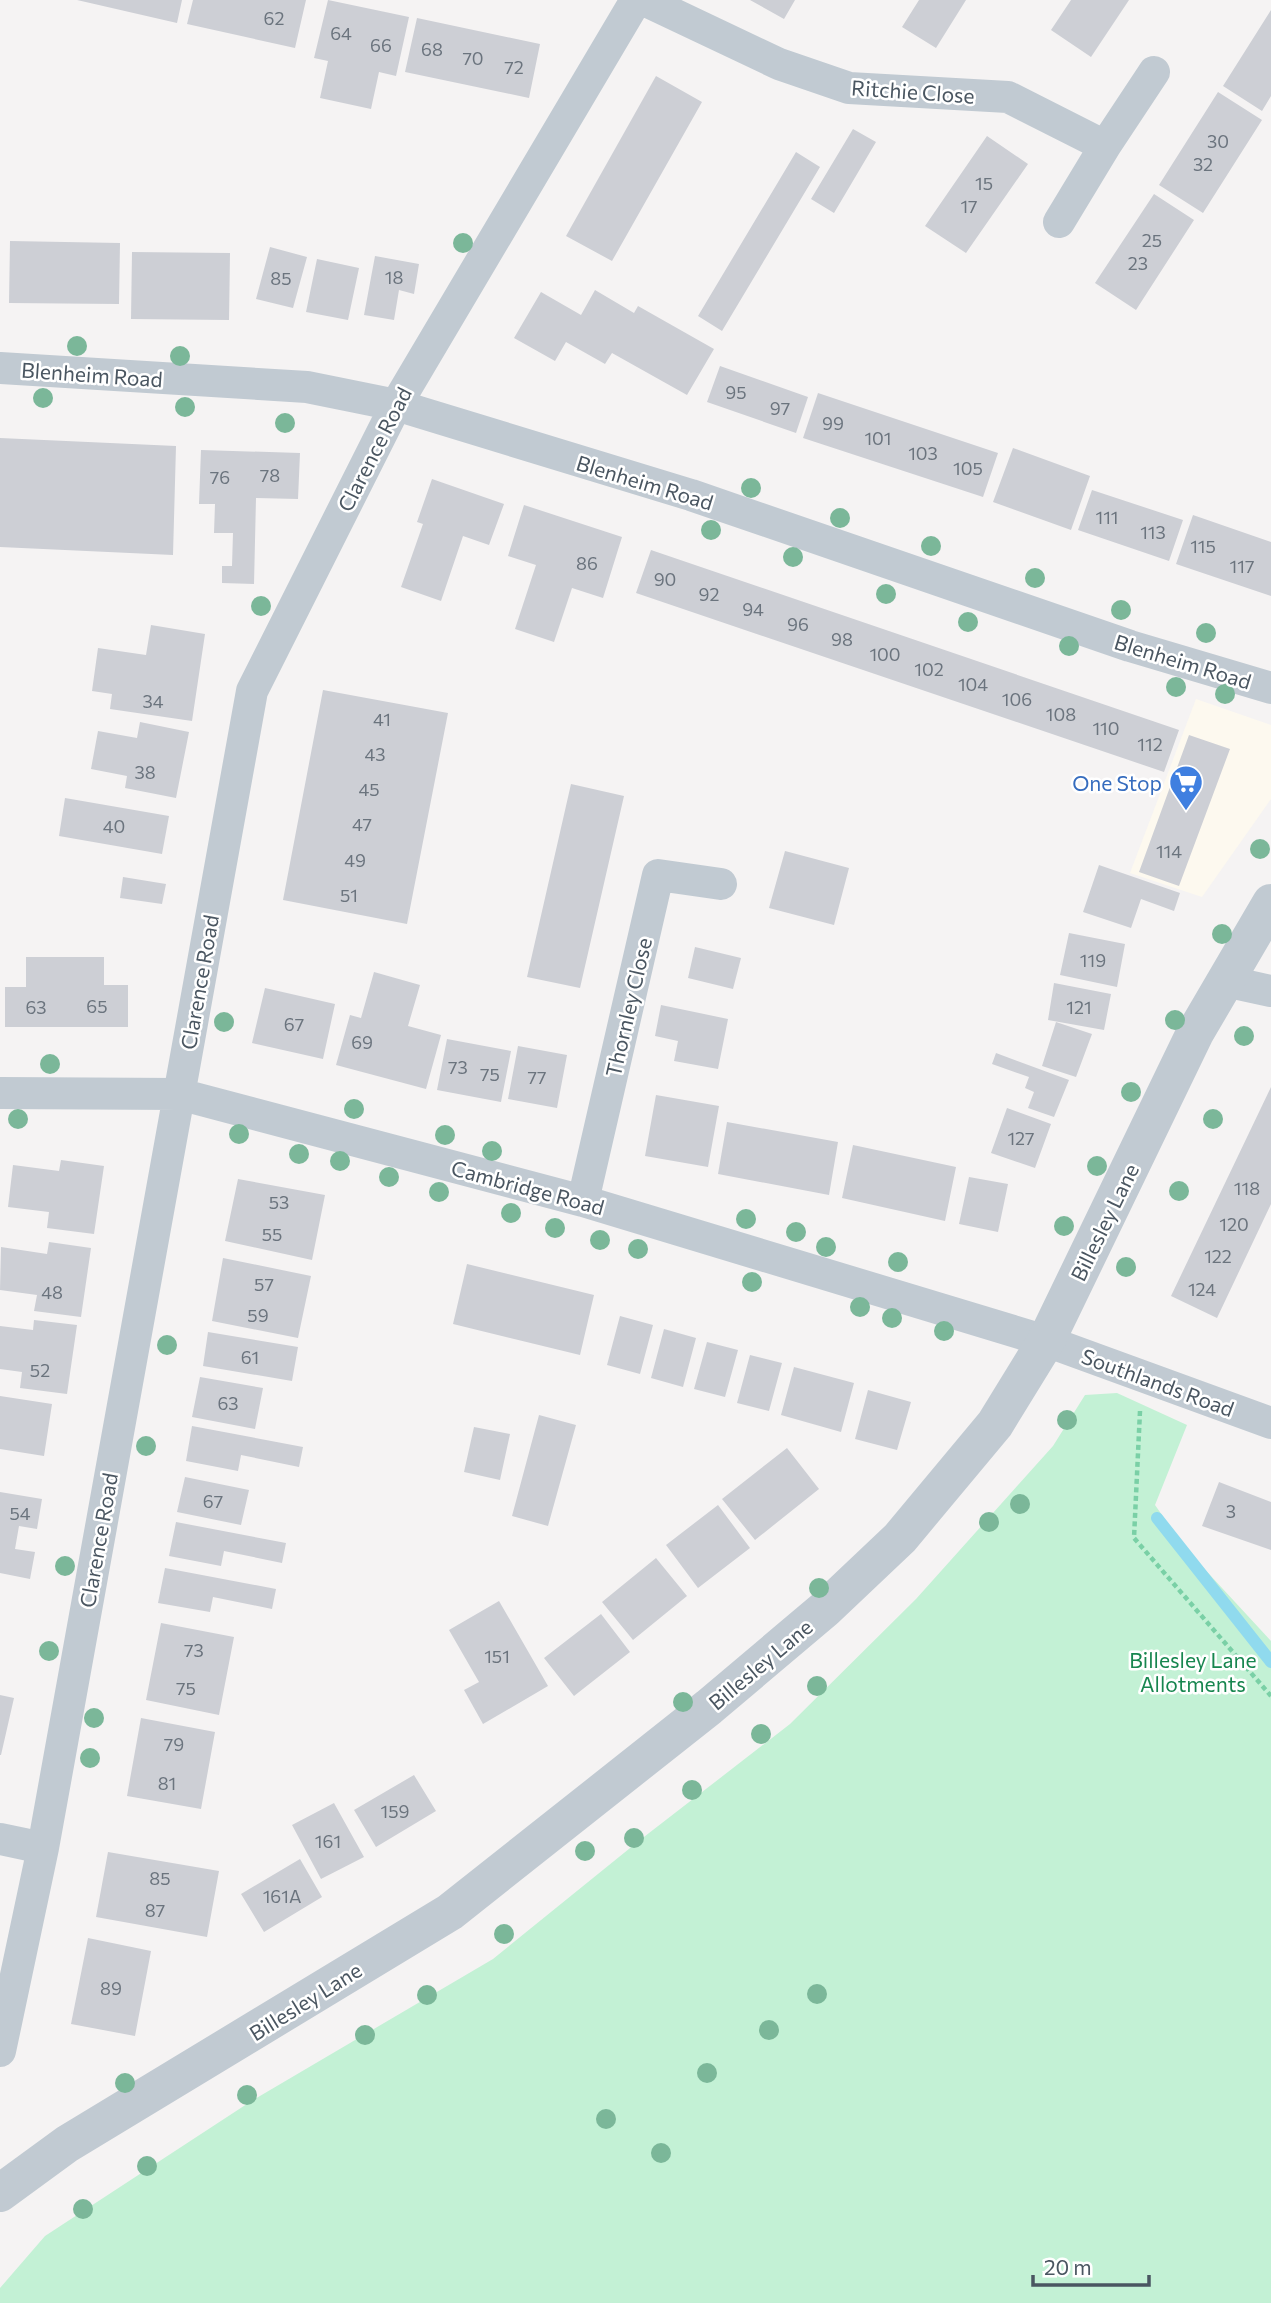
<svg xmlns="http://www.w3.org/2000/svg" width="1271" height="2303" viewBox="0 0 1271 2303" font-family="Commissioner,sans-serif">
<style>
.commercial{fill:#fdf9ef}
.green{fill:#c3f1d5}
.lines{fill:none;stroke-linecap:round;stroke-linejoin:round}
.stream{stroke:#90daee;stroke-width:12}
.building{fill:#cdcfd5}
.path{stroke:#7ad0a6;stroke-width:4.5;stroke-dasharray:5 3.5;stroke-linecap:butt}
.minor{stroke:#c1cad2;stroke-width:32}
.tertiary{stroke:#c1cad2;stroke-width:38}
.tree{fill:#7bb799}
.labels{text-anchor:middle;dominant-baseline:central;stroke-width:5;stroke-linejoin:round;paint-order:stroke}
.number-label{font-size:18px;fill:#6b747e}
.street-label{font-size:21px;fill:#4a5661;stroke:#fff}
.shop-label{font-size:21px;fill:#366cbe;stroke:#fff;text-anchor:end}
.park-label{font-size:21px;fill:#17864f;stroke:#fff}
</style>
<rect width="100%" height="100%" fill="#f5f3f3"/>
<path class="commercial" d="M1196,699l75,26v74l-69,98 -72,-24z"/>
<path class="green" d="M1117,1393l70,32 -32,80 31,44 85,92v662h-1271v-15l45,-52 208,-136 240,-141 147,-119 150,-116 126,-125 137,-153 32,-51z"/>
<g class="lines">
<path class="stream" d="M1157,1518l114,144"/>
</g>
<path class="building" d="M77,0h105l-5,23z
M193,0h113l-11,48 -108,-24z
M328,0l81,17 -13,59 -17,-4 -8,37 -51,-11 8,-37 -14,-3z
M750,0h45l-11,19z
M919,0h47l-30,48 -34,-21z
M1071,0h58l-38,57 -40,-27z
M1271,10v86l-9,15 -39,-25z
M417,18l123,26 -11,54 -124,-26z
M656,76l46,26 -90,159 -46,-25z
M1218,92l44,28 -59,93 -44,-28z
M853,129l23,13 -42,71 -23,-14z
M987,136l41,28 -62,89 -41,-27z
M796,152l24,15 -98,164 -24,-15z
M1154,194l40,26 -58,90 -41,-27z
M10,241l110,2 -1,61 -110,-1z
M270,247l37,10 -14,51 -37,-9z
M132,252l98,1 -1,67 -98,-1z
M375,256l44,8 -5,30 -15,-4 -5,30 -30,-5z
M317,259l42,9 -11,52 -42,-8z
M595,290l39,23 4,-7 76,43 -27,46 -75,-42 -7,11 -39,-22 -11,19 -41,-23 27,-46 40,23z
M720,366l88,31 -12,36 -89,-31z
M818,393l180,60 -15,44 -180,-59z
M0,438l176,8 -3,109 -173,-8z
M1013,448l77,28 -19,54 -78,-28z
M201,450l99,3 -2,46 -42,-1 -2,86 -32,-1v-17h10l1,-33h-19l1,-29h-16z
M432,479l72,25 -15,41 -26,-9 -22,65 -40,-14 22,-63 -6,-2z
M1092,490l91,30 -14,41 -91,-31z
M524,505l98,32 -19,61 -31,-10 -18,54 -39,-13 21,-64 -28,-9z
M1193,515l78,27v54l-95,-32z
M651,550l528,180 -15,42 -528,-179z
M151,625l54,9 -13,87 -82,-12 2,-15 -20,-3 6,-43 48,7z
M323,690l125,23 -41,211 -124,-24z
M140,722l49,10 -13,66 -51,-10 2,-12 -36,-7 7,-38 39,7z
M1189,735l41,14 -51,137 -40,-14z
M571,784l53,12 -44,192 -53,-11z
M65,798l104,18 -7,38 -103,-18z
M785,851l64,17 -15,57 -65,-17z
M1099,865l81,28 -6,18 -33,-12 -10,29 -48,-16z
M123,877l43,7 -4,20 -42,-6z
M1069,933l56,11 -8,43 -57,-12z
M695,947l46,11 -8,31 -45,-11z
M26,957h78v28h24v42h-123v-40h21z
M374,972l46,13 -12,41 33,9 -15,54 -90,-24 14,-50 11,3z
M1054,983l57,11 -7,36 -56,-10z
M265,988l70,16 -12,55 -71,-16z
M661,1005l67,14 -10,50 -44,-8 4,-20 -23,-5z
M1056,1022l36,12 -16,43 -34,-11z
M447,1039l64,12 -10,51 -64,-12z
M518,1046l49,9 -10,53 -49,-9z
M996,1053l73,27 -15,37 -26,-9 6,-16 -9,-4 4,-11 -37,-13z
M1271,1087v117l-54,114 -46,-22z
M656,1095l63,11 -11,61 -63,-11z
M1007,1108l44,16 -16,44 -44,-15z
M727,1122l111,20 -9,53 -111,-21z
M853,1145l103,22 -11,54 -103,-23z
M61,1160l43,6 -10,68 -47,-6 2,-16 -41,-5 5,-42 46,6z
M969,1177l39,7 -10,48 -39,-8z
M238,1179l87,16 -13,65 -87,-19z
M49,1242l42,6 -10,69 -47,-6 3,-16 -37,-5 1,-43 46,7z
M223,1258l88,18 -13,62 -86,-17z
M467,1264l127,31 -14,60 -127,-31z
M620,1316l33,9 -13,49 -33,-9z
M34,1320l43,5 -10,69 -47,-6 2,-16 -22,-3v-43l33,4z
M664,1329l32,9 -13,49 -32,-9z
M208,1332l90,15 -6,34 -89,-15z
M707,1342l31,8 -13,47 -31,-8z
M750,1355l32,8 -13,48 -32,-8z
M794,1367l60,16 -13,49 -60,-17z
M200,1377l63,11 -8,41 -63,-12z
M868,1390l43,12 -14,48 -42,-11z
M0,1396l52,8 -8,52 -44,-7z
M539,1415l37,10 -28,101 -36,-10z
M192,1426l111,21 -4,20 -58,-12 -3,16 -52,-10z
M474,1427l36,7 -10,46 -36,-8z
M787,1448l32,41 -64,51 -33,-41z
M185,1477l64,13 -8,35 -64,-13z
M1219,1482l52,20v48l-69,-24z
M0,1492l42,7 -5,30 -18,-3 -4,23 20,3 -5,27 -30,-6z
M718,1505l32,43 -52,40 -32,-43z
M176,1522l110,21 -4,20 -58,-12 -3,15 -52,-10z
M656,1558l31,38 -54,44 -31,-38z
M165,1568l111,21 -4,20 -59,-12 -3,15 -52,-9z
M499,1601l49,85 -65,38 -19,-34 15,-8 -30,-52z
M601,1614l29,38 -56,44 -30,-38z
M161,1623l73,14 -15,78 -73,-15z
M0,1695l14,3 -13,57h-1z
M141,1718l74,14 -14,77 -74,-13z
M414,1775l22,36 -60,36 -22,-37z
M334,1803l30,54 -43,22 -29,-54z
M108,1852l111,19 -12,66 -111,-20z
M300,1859l22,38 -58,35 -23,-38z
M88,1938l63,13 -16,85 -64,-12z"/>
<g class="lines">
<path class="path" d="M1140,1411l-6,127 137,158"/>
<path class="minor" d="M644,0l135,64 70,24 159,9 97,49
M1059,222l46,-76 49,-74
M0,368l307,19 89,18 295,90 439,151 141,42
M1225,981l46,10
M0,1093l179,1 404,107 463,140 225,82
M583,1201l75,-326 63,9
M0,1839l43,9
M0,2051l43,-203 209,-1157 144,-286 240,-405"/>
<path class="tertiary" d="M0,2193l67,-49 383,-232 259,-205 116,-98 75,-71 95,-114 51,-83 149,-308 76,-130"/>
</g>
<g class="tree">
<circle cx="463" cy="243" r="10"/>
<circle cx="77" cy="346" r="10"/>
<circle cx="180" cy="356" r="10"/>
<circle cx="43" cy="398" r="10"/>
<circle cx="185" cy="407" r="10"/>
<circle cx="285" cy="423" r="10"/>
<circle cx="751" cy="488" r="10"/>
<circle cx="840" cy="518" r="10"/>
<circle cx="711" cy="530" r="10"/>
<circle cx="931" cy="546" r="10"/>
<circle cx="793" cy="557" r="10"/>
<circle cx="1035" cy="578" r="10"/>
<circle cx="886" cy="594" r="10"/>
<circle cx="261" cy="606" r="10"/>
<circle cx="1121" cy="610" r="10"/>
<circle cx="968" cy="622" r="10"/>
<circle cx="1206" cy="633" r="10"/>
<circle cx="1069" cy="646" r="10"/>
<circle cx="1176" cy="687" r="10"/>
<circle cx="1225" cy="694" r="10"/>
<circle cx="1260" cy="849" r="10"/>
<circle cx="1222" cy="934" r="10"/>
<circle cx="1175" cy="1020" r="10"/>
<circle cx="224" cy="1022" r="10"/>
<circle cx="1244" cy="1036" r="10"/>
<circle cx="50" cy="1064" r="10"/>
<circle cx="1131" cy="1092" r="10"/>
<circle cx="354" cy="1109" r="10"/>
<circle cx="18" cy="1119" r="10"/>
<circle cx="1213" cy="1119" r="10"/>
<circle cx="239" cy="1134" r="10"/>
<circle cx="445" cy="1135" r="10"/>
<circle cx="492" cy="1151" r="10"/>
<circle cx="299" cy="1154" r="10"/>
<circle cx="340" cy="1161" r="10"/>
<circle cx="1097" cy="1166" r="10"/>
<circle cx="389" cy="1177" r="10"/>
<circle cx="1179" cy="1191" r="10"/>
<circle cx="439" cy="1192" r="10"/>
<circle cx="511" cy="1213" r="10"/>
<circle cx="746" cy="1219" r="10"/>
<circle cx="1064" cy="1226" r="10"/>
<circle cx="555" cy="1228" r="10"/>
<circle cx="796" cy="1232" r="10"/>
<circle cx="600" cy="1240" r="10"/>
<circle cx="826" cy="1247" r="10"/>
<circle cx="638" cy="1249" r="10"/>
<circle cx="898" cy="1262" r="10"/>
<circle cx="1126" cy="1267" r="10"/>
<circle cx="752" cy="1282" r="10"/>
<circle cx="860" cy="1307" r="10"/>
<circle cx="892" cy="1318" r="10"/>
<circle cx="944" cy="1331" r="10"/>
<circle cx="167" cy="1345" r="10"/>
<circle cx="1067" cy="1420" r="10"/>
<circle cx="146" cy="1446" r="10"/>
<circle cx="1020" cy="1504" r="10"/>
<circle cx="989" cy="1522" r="10"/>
<circle cx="65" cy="1566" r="10"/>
<circle cx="819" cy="1588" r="10"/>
<circle cx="49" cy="1651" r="10"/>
<circle cx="817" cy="1686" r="10"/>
<circle cx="683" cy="1702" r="10"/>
<circle cx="94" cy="1718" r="10"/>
<circle cx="761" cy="1734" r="10"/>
<circle cx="90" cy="1758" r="10"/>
<circle cx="692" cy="1790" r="10"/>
<circle cx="634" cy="1838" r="10"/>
<circle cx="585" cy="1851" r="10"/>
<circle cx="504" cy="1934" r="10"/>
<circle cx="817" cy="1994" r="10"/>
<circle cx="427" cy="1995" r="10"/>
<circle cx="769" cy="2030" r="10"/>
<circle cx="365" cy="2035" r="10"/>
<circle cx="707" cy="2073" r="10"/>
<circle cx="125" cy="2083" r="10"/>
<circle cx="247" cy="2095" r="10"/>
<circle cx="606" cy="2119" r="10"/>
<circle cx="661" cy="2153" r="10"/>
<circle cx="147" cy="2166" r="10"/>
<circle cx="83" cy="2209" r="10"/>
</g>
<defs>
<g id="supermarket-pin" transform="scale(1.75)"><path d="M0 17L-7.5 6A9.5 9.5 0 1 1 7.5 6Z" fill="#3f7fe0" stroke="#fff"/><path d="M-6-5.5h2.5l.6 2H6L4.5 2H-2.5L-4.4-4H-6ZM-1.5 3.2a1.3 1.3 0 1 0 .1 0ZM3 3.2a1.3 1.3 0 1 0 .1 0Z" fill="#fff"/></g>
</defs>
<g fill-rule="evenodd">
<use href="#supermarket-pin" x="1186" y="782"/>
</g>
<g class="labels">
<g class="number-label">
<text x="274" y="18">62</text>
<text x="341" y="33">64</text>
<text x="381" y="45">66</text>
<text x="432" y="49">68</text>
<text x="473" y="58">70</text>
<text x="514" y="67">72</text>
<text x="1218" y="141">30</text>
<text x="1203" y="164">32</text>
<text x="984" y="183">15</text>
<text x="969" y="206">17</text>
<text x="1152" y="240">25</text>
<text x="1138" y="263">23</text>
<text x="394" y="277">18</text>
<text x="281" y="278">85</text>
<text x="736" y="392">95</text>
<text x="780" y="408">97</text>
<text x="833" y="423">99</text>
<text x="878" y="438">101</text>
<text x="923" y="453">103</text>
<text x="968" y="468">105</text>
<text x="270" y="475">78</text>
<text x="220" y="477">76</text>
<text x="1107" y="517">111</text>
<text x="1153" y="532">113</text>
<text x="1203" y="546">115</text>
<text x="587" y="563">86</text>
<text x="1242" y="566">117</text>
<text x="665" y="579">90</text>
<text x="709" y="594">92</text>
<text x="753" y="609">94</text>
<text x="798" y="624">96</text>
<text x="842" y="639">98</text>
<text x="885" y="654">100</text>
<text x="929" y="669">102</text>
<text x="973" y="684">104</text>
<text x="1017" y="699">106</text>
<text x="153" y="701">34</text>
<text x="1061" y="714">108</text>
<text x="382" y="719">41</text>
<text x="1106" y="728">110</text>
<text x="1150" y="744">112</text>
<text x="375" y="754">43</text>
<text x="145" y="772">38</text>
<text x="369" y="789">45</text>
<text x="362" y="824">47</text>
<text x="114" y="826">40</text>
<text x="1169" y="851">114</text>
<text x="355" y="860">49</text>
<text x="349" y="895">51</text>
<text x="1093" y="960">119</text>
<text x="97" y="1006">65</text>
<text x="36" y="1007">63</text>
<text x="1079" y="1007">121</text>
<text x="294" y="1024">67</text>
<text x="362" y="1042">69</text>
<text x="458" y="1067">73</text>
<text x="490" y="1074">75</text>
<text x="537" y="1077">77</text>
<text x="1021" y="1138">127</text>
<text x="1247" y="1188">118</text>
<text x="279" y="1202">53</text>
<text x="1234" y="1224">120</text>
<text x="272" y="1234">55</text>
<text x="1218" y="1256">122</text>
<text x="264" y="1284">57</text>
<text x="1202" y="1289">124</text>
<text x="52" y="1292">48</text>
<text x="258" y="1315">59</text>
<text x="250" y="1357">61</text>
<text x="40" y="1370">52</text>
<text x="228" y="1403">63</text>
<text x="213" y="1501">67</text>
<text x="1231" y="1511">3</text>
<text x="20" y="1513">54</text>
<text x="194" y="1650">73</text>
<text x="497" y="1656">151</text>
<text x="186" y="1688">75</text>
<text x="174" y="1744">79</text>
<text x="167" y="1783">81</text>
<text x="395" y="1811">159</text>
<text x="328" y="1841">161</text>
<text x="160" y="1878">85</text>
<text x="282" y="1896">161A</text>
<text x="155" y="1910">87</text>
<text x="111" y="1988">89</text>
</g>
<g class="street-label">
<text transform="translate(913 91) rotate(4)">Ritchie Close</text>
<text transform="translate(92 374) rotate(4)">Blenheim Road</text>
<text transform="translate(374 449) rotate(-63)">Clarence Road</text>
<text transform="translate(645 482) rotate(17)">Blenheim Road</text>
<text transform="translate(1183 661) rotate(17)">Blenheim Road</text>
<text transform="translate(199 982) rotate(-80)">Clarence Road</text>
<text transform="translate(628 1007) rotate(-77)">Thornley Close</text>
<text transform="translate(528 1187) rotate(15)">Cambridge Road</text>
<text transform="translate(1104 1222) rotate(-64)">Billesley Lane</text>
<text transform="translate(1158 1382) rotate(20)">Southlands Road</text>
<text transform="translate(98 1540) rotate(-80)">Clarence Road</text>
<text transform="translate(760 1664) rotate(-40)">Billesley Lane</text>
<text transform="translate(305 2001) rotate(-32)">Billesley Lane</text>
</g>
<g class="shop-label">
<text x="1162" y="782">One Stop</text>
</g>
<g class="park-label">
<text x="1193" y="1659">Billesley Lane<tspan x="1193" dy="24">Allotments</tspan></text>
</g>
</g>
<path d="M1033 2275v10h116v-10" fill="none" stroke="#4a5661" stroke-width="3.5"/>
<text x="1044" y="2275" font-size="21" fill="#4a5661" stroke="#ffffff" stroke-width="5" paint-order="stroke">20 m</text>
</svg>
